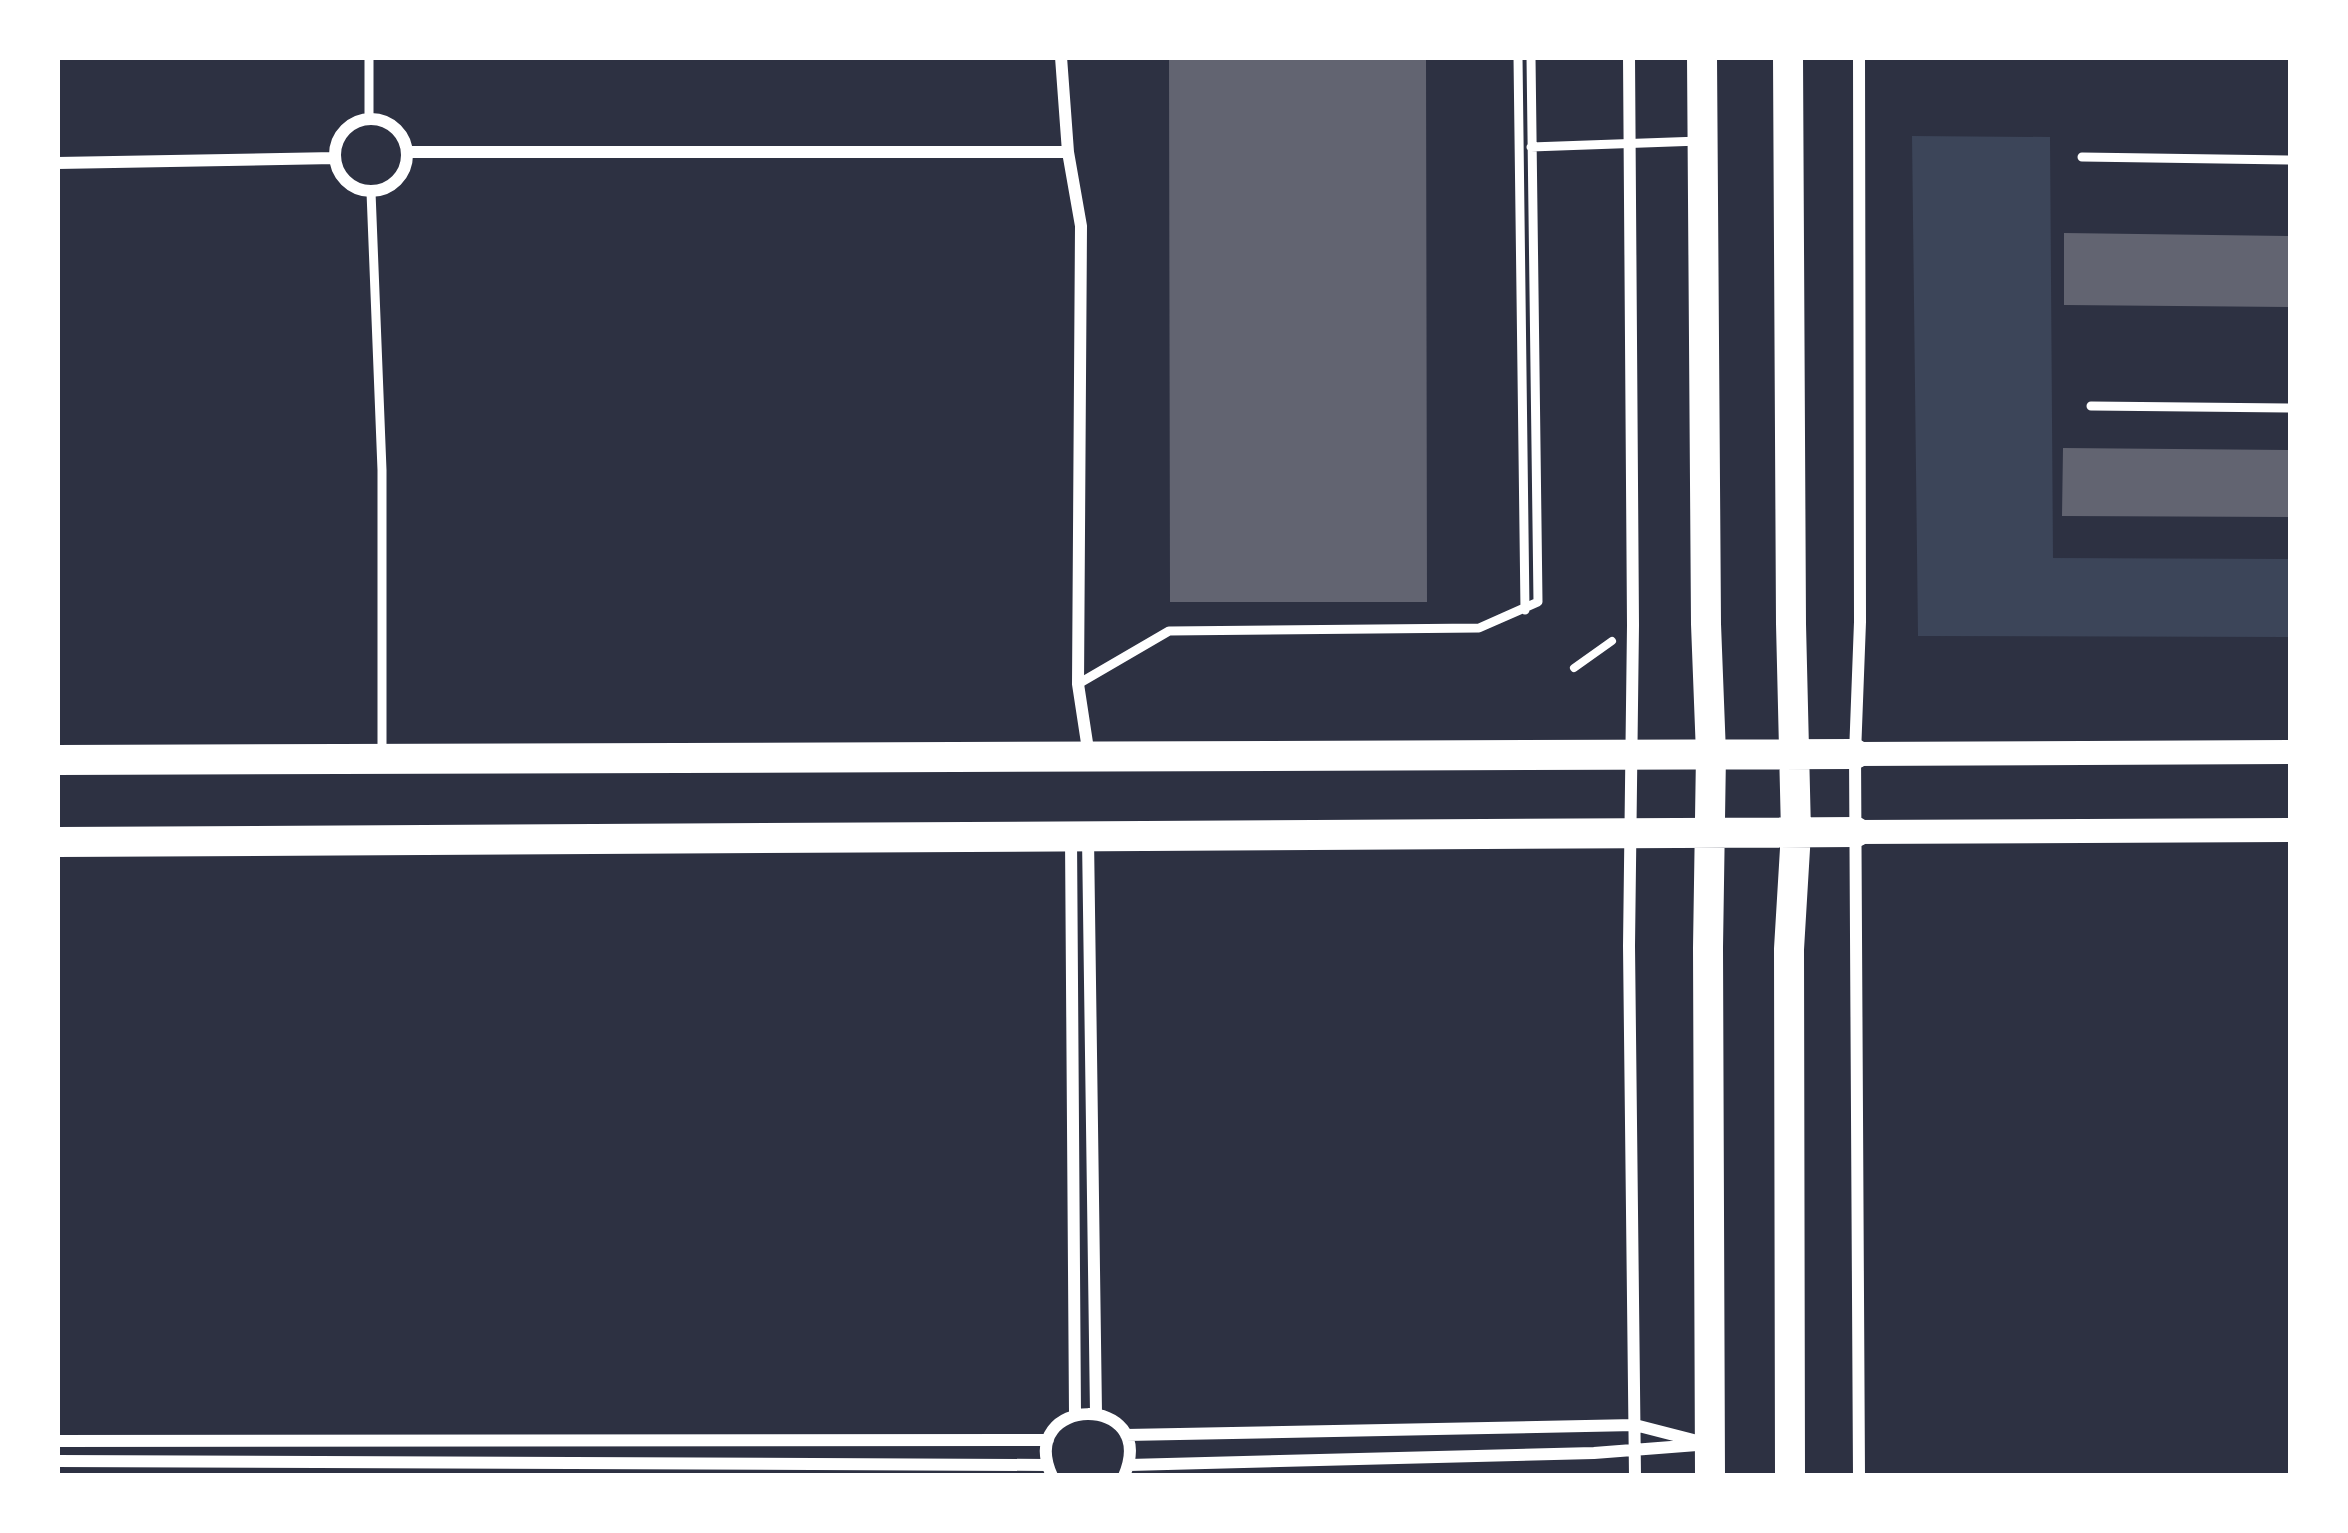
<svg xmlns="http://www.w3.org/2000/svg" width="2348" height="1533" viewBox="0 0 2348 1533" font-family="'Exo 2',sans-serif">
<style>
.green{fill:#3c4559}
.building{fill:#626471}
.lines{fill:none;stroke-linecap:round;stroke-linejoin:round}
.path{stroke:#fff;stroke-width:8}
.service{stroke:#fff;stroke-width:9}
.minor{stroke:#fff;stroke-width:12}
.secondary{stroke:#fff;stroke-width:24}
.primary{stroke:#fff;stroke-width:30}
</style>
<rect width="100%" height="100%" fill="#2d3142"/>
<path class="green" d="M1912,136l138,1 3,421 238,1v78l-373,-1z"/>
<path class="building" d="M1169,57h257l1,545h-257z
M2064,233l227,3v71l-227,-2z
M2063,448l228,2v67l-229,-1z"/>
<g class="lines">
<path class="path" d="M1574,668l38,-27"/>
<path class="service" d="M369,57v63
M1518,57l7,553
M1531,147l169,-6
M2082,157l209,3
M371,192l11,278v286
M2091,406l200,2
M1078,684l91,-53 310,-3 59,-26 -7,-545"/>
<path class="minor" d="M1061,57l7,95 13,74 -3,458 11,72
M1629,57l4,568 -4,321 6,530
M335 155a36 36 0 1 1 72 0a36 36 0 1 1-72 0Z
M407,152h661
M57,163l278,-5
M1071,838l4,576
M1088,838l8,575
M1126,1435l509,-10 74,19
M57,1441l991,-1
M57,1461l990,4
M1129,1465l465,-12 103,-8
M1052,1476c-37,-81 108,-84 72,0
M1859,1476l-4,-722 5,-132 -1,-565"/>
<path class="secondary" d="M1855,754l436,-2
M1856,832l435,-2"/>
<path class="primary" d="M1702,57l4,567 5,130 -3,194 2,528
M1788,57l3,567 5,208 -7,117 1,527
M57,760l1798,-6
M57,842l1799,-10"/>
</g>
<rect width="2348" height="1533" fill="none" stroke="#ffffff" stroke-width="120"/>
</svg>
